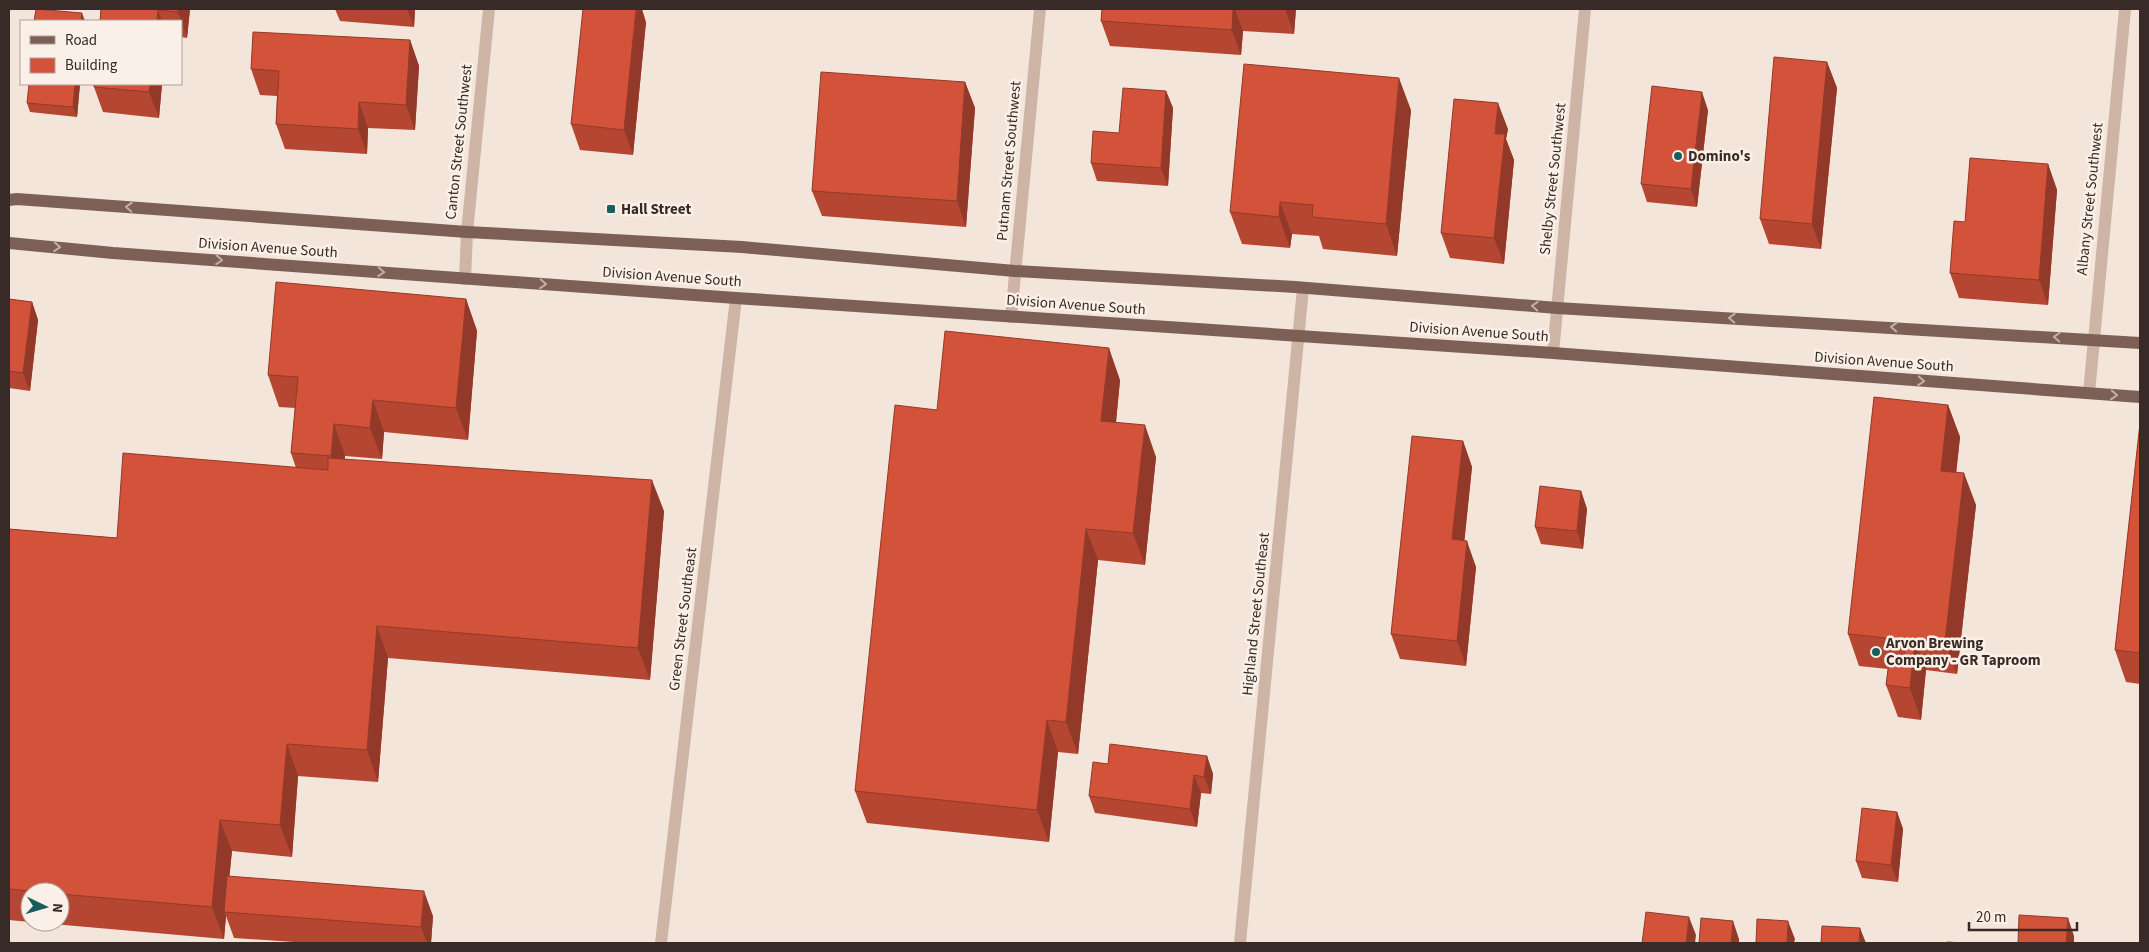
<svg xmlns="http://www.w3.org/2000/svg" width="2149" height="952" viewBox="0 0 2149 952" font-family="'Source Sans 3',sans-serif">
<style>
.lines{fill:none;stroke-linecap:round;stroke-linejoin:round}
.minor{stroke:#cdb4a5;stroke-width:12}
.primary{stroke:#7c6056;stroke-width:12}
.wall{fill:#b54732}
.shaded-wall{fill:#933929}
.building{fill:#d2523a;stroke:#933929}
.oneway{stroke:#c2afa6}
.poi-dot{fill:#185e5c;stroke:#fbf0e7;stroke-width:2}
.labels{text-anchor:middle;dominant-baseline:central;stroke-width:5;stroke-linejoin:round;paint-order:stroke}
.street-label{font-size:15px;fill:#382b27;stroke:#fbf0e7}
.poi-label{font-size:15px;font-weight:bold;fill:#382b27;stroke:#fbf0e7;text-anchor:start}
</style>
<rect width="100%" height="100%" fill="#f4e5da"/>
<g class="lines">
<path class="minor" d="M465,279l2,-47 22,-223
M1011,317l29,-308
M1553,353l32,-344
M2089,393l36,-384
M661,943l75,-645
M1240,943l63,-655"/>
<path class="primary" d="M9,200l8,-1 450,33 275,15 273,24 280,16 262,21 583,35
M9,243l104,10 623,45 817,55 587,44"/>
</g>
<path class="wall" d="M101,9h89l-3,29 -6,-1v-16h-81z
M335,9h80l-1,18 -74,-6z
M1102,9h194l-2,25 -51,-3 -2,24 -131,-9 -9,-25z
M646,22l-13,133 -53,-5 -9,-26z
M410,40l9,26 -4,64 -47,-2 -1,26 -82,-5 -9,-25 1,-28 -17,-1 -9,-26z
M1827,62l10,26 -16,161 -52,-5 -9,-25z
M965,82l10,26 -9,119 -144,-11 -10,-25z
M80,84l-3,33 -47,-5 -3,-9z
M94,84h68l-3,34 -56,-6 -9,-25z
M1166,91l7,17 -5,78 -71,-5 -6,-18 28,-30z
M1411,110l-14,146 -74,-7 -4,-13 -27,-2 -2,14 -48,-4 -12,-32z
M1708,110l-11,97 -50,-5 -6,-18z
M1508,129l-2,10 8,21 -10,104 -54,-6 -9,-25z
M2048,164l9,26 -9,115 -89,-7 -9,-25 15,-51z
M9,299l23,3 6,18 -8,71 -21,-3z
M466,299l11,32 -9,109 -84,-8 -2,27 -37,-3v3l319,52 -14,169 -262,-22 -10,124 -80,-6 -6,81 -60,-6 -3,25 204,40 -2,27h-123l-74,-5 -8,-22 -2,23 -194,-17h30v-30h-30v30l-21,-2v-391l108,9 179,-70 -5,-15 4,-45 -16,-1 -11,-32z
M1120,380l-4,42 40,35 -11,108 -47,-5 -20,194 -20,-2 -9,90 -182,-19 -12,-32 82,-381z
M1948,405l12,32 -4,36 20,32 -19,169 -31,-4 -5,50 -23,-3 -12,-32 2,-16 -29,-3 -11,-32z
M2140,423v261l-14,-2 -11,-32z
M1463,441l9,26 -8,74 12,26 -10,99 -66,-7 -9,-25z
M1581,491l6,18 -4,40 -42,-5 -6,-17z
M1207,756l6,18 -2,20 -10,-1 -4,34 -102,-14 -6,-17 19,-32z
M1897,812l6,17 -5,53 -36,-4 -6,-17z"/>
<path class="shaded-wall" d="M178,9h12l-3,29 -9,-26z
M407,9h8l-1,18z
M636,9h6l4,13 -13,133 -9,-25z
M1233,9h2l8,22 -2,24 -9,-25z
M1285,9h11l-2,25z
M158,10l4,11h-5z
M82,13l3,8h-4z
M410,40l9,26 -4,64 -9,-25z
M1827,62l10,26 -16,161 -9,-25z
M1399,78l12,32 -14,146 -11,-32z
M965,82l10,26 -9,119 -9,-26z
M75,84h5l-3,33 -4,-10z
M150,84h12l-3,34 -10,-26z
M1166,91l7,17 -5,78 -7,-18z
M1702,92l6,18 -11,97 -6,-18z
M359,102l9,26 -1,26 -9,-25z
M1498,103l10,26 -2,10 8,21 -10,104 -10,-26 1,-104z
M2048,164l9,26 -9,115 -9,-25z
M1280,202l12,32 -2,14 -11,-31z
M466,299l11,32 -9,109 -12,-32z
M32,302l6,18 -8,71 -7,-18z
M1109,348l11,32 -7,73 -12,-32z
M373,400l11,32 -2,27 -12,-31z
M1948,405l12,32 -7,66 -12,-32z
M334,424l11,32 -2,32 -12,-32z
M1145,425l11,32 -11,108 -12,-32z
M1463,441l9,26 -10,98 -10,-26z
M1964,473l12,32 -19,169 -12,-32z
M652,480l12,31 -14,169 -12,-32z
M1581,491l6,18 -4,40 -6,-18z
M1086,529l12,31 -20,194 -12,-32z
M1467,541l9,26 -10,99 -9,-25z
M377,626l11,32 -10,124 -11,-32z
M1915,639l11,31 -5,50 -11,-32z
M1047,720l11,32 -9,90 -12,-32z
M287,744l11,32 -6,81 -12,-32z
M1207,756l6,18 -2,20 -7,-17z
M1194,775l7,18 -4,34 -7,-18z
M1897,812l6,17 -5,53 -7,-17z
M220,820l12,31 -6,61h-2l2,4 -2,23 -12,-32z
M424,891l9,25 -2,27h-4l-6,-16z
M1689,917l7,18 -1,8h-9z
M2068,918l6,18v7h-8z
M1733,921l6,18v4h-8z
M1788,921l7,18 -1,4h-7z
M1860,928l6,15h-7z"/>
<path class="building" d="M36,9l46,4 -1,8h-47z
M101,9h77v3l-20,-2 -1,11h-57z
M583,9h53l-12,121 -53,-6z
M1102,9h131l-1,21 -131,-9z
M253,32l157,8 -4,65 -47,-3 -1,27 -82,-5 3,-53 -28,-2z
M1774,57l53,5 -15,162 -52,-5z
M1244,64l155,14 -13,146 -74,-7 1,-12 -33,-3 -1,15 -49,-5z
M821,72l144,10 -8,119 -145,-10z
M29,84h46l-2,23 -46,-4z
M94,84h56l-1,8 -55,-5z
M1652,86l50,6 -11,97 -50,-5z
M1123,88l43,3 -5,77 -70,-5 2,-32 26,2z
M1454,99l44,4 -3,31h10l-11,104 -53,-5z
M1970,158l78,6 -9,116 -89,-7 4,-52 11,1z
M276,282l190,17 -10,109 -83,-8 -3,28 -36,-4 -3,32 -40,-3 7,-76 -30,-2z
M9,299l23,3 -9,71 -14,-2z
M945,331l164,17 -8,73 44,4 -12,108 -47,-4 -20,193 -19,-2 -10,90 -182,-19 40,-386 42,5z
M1874,397l74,8 -7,66 23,2 -19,169 -30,-3 -5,49 -24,-3 3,-23 14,2 3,-24 -58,-6z
M2140,423v230l-25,-3z
M1412,436l51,5 -11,98 15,2 -10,100 -66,-7z
M123,453l205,17v-12l324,22 -14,168 -261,-22 -10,124 -80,-6 -7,81 -60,-5 -8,87 -152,-13v-2h-20l-31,-3v-360l108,9z
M1540,486l41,5 -4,40 -42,-4z
M1110,744l97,12 -3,21 -10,-2 -4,34 -101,-13 4,-34 15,2z
M1862,808l35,4 -6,53 -35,-4z
M227,876l197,15 -3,36 -197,-15z
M1646,912l43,5 -3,26h-44z
M2019,915l49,3 -2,25h-48z
M1701,918l32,3 -2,22h-32z
M1757,919l31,2 -1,22h-31z
M1822,926l38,2 -1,15h-38z
M1947,942l16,1h-16z"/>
<defs><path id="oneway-chevron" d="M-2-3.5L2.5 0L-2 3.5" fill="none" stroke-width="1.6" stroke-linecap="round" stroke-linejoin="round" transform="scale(1.25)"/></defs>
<g class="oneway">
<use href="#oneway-chevron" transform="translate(129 207) rotate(-176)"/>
<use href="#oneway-chevron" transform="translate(57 247) rotate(5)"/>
<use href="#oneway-chevron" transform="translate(219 260) rotate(4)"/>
<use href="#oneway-chevron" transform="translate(381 272) rotate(4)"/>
<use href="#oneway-chevron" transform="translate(543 284) rotate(4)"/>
<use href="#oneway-chevron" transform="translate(1535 306) rotate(-176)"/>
<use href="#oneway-chevron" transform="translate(1732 318) rotate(-177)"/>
<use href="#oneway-chevron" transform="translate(1894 327) rotate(-177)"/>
<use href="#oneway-chevron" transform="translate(2057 337) rotate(-177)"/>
<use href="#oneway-chevron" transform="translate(1921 381) rotate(4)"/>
<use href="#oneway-chevron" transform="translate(2114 395) rotate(4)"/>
</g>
<g class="poi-dot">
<circle cx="1678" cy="156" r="5"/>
<rect x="606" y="204" width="10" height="10" rx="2.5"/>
<circle cx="1876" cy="652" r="5"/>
</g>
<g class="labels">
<g class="street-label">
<text transform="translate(459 142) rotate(-84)">Canton Street Southwest</text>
<text transform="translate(1009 161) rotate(-85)">Putnam Street Southwest</text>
<text transform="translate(1553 179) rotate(-84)">Shelby Street Southwest</text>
<text transform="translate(2090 199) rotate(-84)">Albany Street Southwest</text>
<text transform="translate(268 248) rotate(4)">Division Avenue South</text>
<text transform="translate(672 277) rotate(4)">Division Avenue South</text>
<text transform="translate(1076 305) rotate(4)">Division Avenue South</text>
<text transform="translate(1479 332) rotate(4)">Division Avenue South</text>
<text transform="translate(1884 362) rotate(4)">Division Avenue South</text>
<text transform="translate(1256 614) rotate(-84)">Highland Street Southeast</text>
<text transform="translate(683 619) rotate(-83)">Green Street Southeast</text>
</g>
<g class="poi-label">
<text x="1688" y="156">Domino's</text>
<text x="621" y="209">Hall Street</text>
<text x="1886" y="643">Arvon Brewing<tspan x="1886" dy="17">Company - GR Taproom</tspan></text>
</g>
</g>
<rect width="2149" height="952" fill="none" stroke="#382b27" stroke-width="20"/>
<rect x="20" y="20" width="162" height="65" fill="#fbf0e7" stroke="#ada19a"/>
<rect x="30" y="36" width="25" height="8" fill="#7c6056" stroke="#ada19a"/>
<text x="65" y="45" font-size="15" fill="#382b27">Road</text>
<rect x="30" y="58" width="25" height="15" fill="#d2523a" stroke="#ada19a"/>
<text x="65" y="70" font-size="15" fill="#382b27">Building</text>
<g transform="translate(45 907) rotate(95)"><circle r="24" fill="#fbf0e7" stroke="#ada19a"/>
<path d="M0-4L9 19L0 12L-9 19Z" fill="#185e5c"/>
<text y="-8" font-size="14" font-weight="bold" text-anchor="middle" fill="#382b27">N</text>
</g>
<path d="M1969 922v8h108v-8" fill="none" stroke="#382b27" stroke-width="2.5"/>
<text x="1976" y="922" font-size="15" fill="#382b27" stroke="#fbf0e7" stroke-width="4" paint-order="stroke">20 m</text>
</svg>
